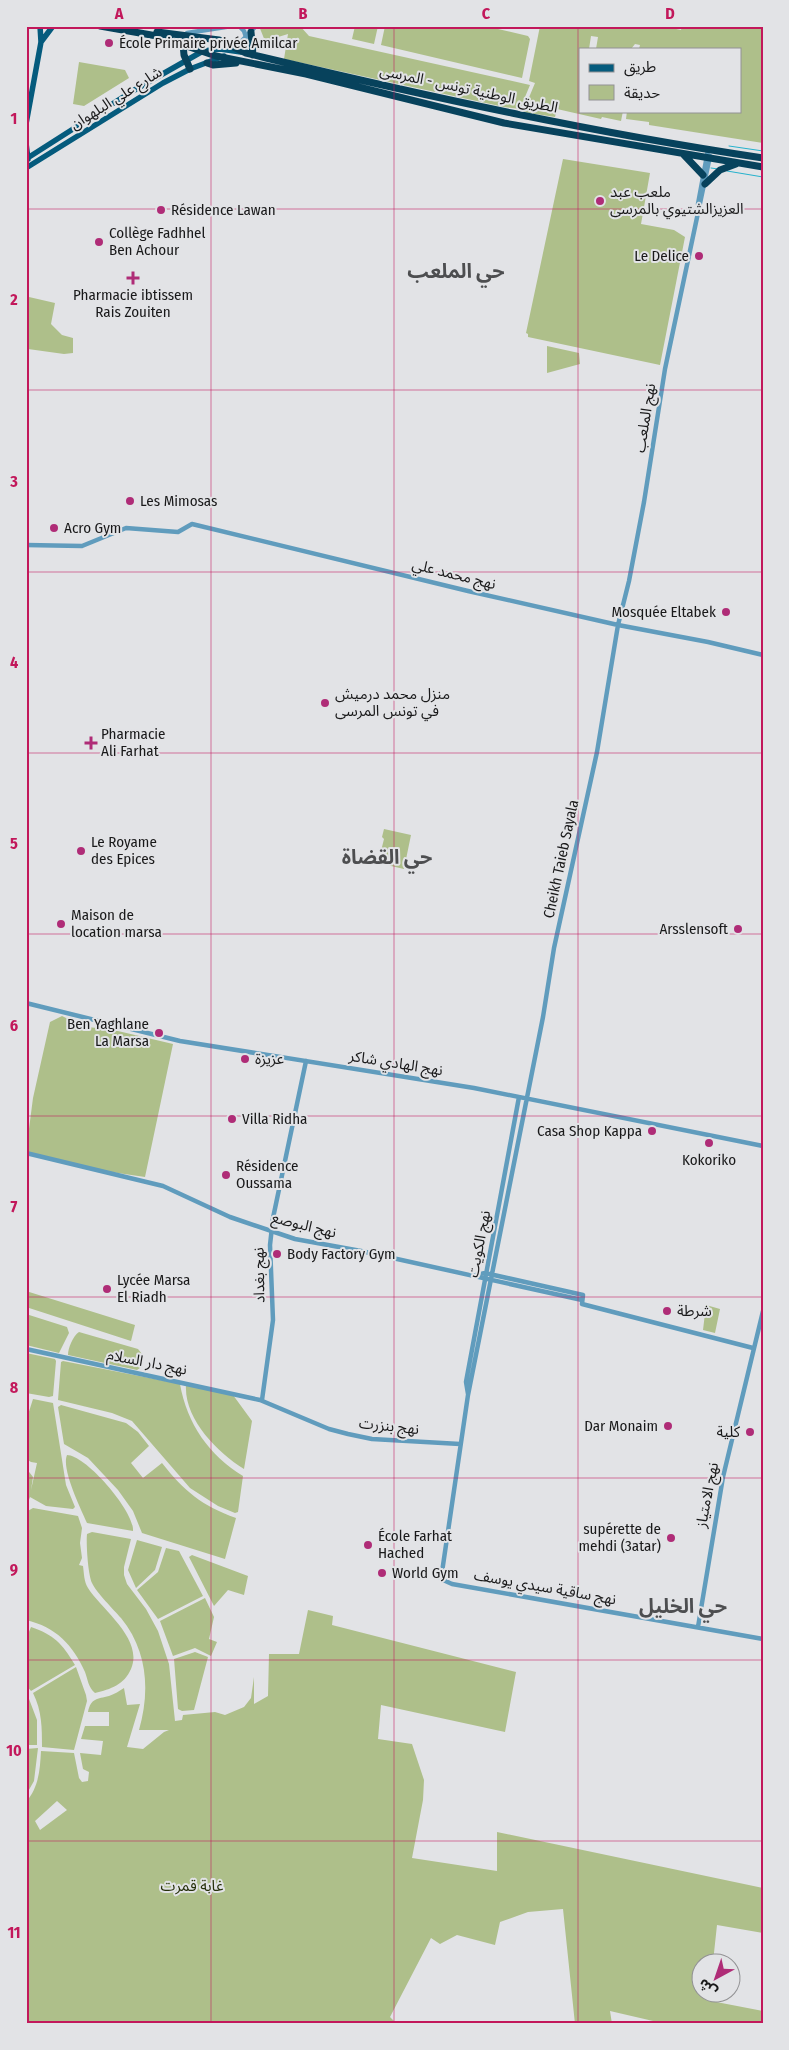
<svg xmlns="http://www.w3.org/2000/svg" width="789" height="2050" viewBox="0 0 789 2050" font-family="'Fira Sans Condensed','Noto Sans Arabic',sans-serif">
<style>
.green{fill:#aebf8a;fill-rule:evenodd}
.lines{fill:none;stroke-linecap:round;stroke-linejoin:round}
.stream{stroke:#26b2cd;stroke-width:1}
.minor{stroke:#609cbd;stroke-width:4.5}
.major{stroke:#055b7d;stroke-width:5.5}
.highway{stroke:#07425c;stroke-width:7}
.grid{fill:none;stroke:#c2185b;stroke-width:1;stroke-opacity:0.55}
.poi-dot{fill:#af2c77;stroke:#e2e3e6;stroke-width:2}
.labels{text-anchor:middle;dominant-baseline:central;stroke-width:4;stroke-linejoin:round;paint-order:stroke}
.poi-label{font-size:15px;fill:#19191a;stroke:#e2e3e6;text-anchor:start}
.street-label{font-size:15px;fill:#19191a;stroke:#e2e3e6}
.park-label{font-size:15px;fill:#252f09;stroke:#e2e3e6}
.district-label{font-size:20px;font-weight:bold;fill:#4d4e50;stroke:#e2e3e6}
.neatline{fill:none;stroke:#c2185b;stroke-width:2}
.grid-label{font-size:16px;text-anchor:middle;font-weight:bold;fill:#c2185b}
</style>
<rect width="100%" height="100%" fill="#e2e3e6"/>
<path class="green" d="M259,26h41l9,10 221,49 -10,24 -16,-2 -220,-48 4,-25 -23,7z
M355,26h23l-4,18 -22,-5z
M385,26h100l43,10 2,3 -8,39 -141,-33z
M540,26h122l19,4 1,-4h81v117l-114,-18v-3l-23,-3 1,-8h113v-62h-101l1,-4 -5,-1 -4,5h-35l2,-12 -7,-1 -2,13h-9v62h43l-2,10 -19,-4 -1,2 -44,-10 -2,8 -32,-5 12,-29 -6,-2z
M79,62l46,8 4,8 -45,28 -11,-2z
M563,159l87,14 -9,51 33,6 11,7 -25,128 -132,-28v-3l-2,-1z
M29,297l26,6 -4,21 11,11 11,3v15l-9,1 -36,-5 -2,-4v-34z
M547,346l32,7 1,11 -33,9z
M384,829l27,6 -7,34 -26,-6 6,-24 -2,-2z
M62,1016c13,6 23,14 39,11l72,17 -28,133 -34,-5 -85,-20 7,-54 17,-76z
M26,1291l109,34 -4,16 -105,-34z
M706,1305l14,4 -5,24 -12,-3z
M26,1314l41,13 2,6 -10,20 -33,-8z
M79,1332l59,17 4,5 -2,14 -3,2 -69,-15c0,-7 5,-19 11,-23z
M26,1353l29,6 1,2 -3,35 -4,1 -23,-4z
M63,1361l117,23c7,40 29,71 63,92l-5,36 -3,1 -17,-7 -28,-18 -58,-67 -20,-8 -54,-13 3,-38z
M186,1385l47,10 19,26 -8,48c-27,-17 -60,-50 -58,-84z
M33,1399l20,4 13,82 9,22 -2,2 -27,-3 -16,-9 -4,11v-40l7,9 -2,13 6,-27 -6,-1 -5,-3v-38z
M61,1405l65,18 12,9 11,14 -18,17 12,15 19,-15c22,28 40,43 74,55l-11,41 -83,-26 -9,-22 -15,-21 -30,-32 -24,-14 -6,-37z
M67,1455c19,0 68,57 66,76l-46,-8c-6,-14 -26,-54 -20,-68z
M33,1508l45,8 4,12 -2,15 2,15 -3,7 4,1c1,7 1,16 5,22 14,22 56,51 43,81 -7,16 -20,20 -36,24 -7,-6 -7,-13 -10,-21 -12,-27 -29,-45 -59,-52v-108z
M92,1532l39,7 -7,28v8l3,9 19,25 12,22 11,33 6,57 7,-1 1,-5 32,-3 10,3 19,-8 7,-9 3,-21v27l14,-8 1,-42h30l9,-44 25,6 -1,9 184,47 -11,60 -124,-27 -3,34 34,5 12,36 -1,20 -11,58 85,13v-39l266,56v45l-46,-8 -4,37h-11v30l5,1 -1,7 57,11v13h-97l-56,-13 2,13h-37l-12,-115 -35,3 -28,10 -5,23 -38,-10 -17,9 -9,-6 -41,79 7,7h-371v-222c13,-15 14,-33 15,-51l33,2 5,25 3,4 6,-1 1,-9 -6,-3 -3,-16 21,2 2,-14 -22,-2 4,-13h24v-14h-21c3,-14 9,-13 21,-16 6,-2 10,-5 15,-8l3,17 13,-1 -13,43 16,2 21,-17 5,-2h-30c11,-38 9,-79 -18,-112 -7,-8 -25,-26 -29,-35 -4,-9 -6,-39 -5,-49zM57,1801l10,9 -27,20 -5,-9z
M137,1540l25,7 -7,23 -19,18 -8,-18z
M166,1548l13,3 24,45 -45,23 -21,-29 21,-18z
M192,1555l56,21 -4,19 -16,-5 -14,16 -25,-49z
M205,1598l9,19 -5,22 8,3 -6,14 -16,-8 -22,8 -13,-35z
M31,1627c23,8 31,16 44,38l-44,26 -5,-6v-39l2,-4 -2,-3z
M195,1652l13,5 -14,53 -12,1 -4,-2 -4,-50z
M76,1667l10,28 1,6 -13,49 -32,-3c0,-19 0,-36 -9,-54z
M26,1691l11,29v25h-11z
M38,1748l-4,33 -8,14v-46z"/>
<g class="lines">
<path class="stream" d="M729,146l34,5
M711,168l7,1
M727,171l36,6"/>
<path class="minor" d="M239,26l5,5 2,6
M187,33l45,-7
M236,47l20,-21
M710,156l-45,213 -21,133 -15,79 -11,44 -21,127 -43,196 -11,69 -75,378 -27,184 11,5 311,55
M698,204l10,-54
M26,545l56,1 44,-18 52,4 14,-8 276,67 150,34 90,17 55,13
M26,1003l154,38 294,47 289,58
M26,1153l137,33 67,31 65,22 66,12 221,49
M476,1275l9,-2 98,22 -1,9 171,44
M26,1349l234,51 69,29 19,5 24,5 88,5
M468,1394l-2,-12 53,-285
M262,1400l11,-80 -3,-75 3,-27 33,-157
M698,1627l25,-150 40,-166"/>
<path class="major" d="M41,42l12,-16
M26,124l15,-82 -1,-16
M26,143l2,16
M26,159l105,-67 72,-41 17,-2 21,3
M26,168l137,-85 27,-14 34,-13"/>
<path class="highway" d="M100,26l57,10 59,20 90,18 198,49 259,44
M157,32l62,8 27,13 20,5c164,39 329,75 497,100
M251,32l2,23
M183,44l1,11 6,14
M207,63l6,2 23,-2
M684,155l19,20
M705,184l15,-14 16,-6"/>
</g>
<path class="grid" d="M211,26v1998M394,26v1998M578,26v1998M26,209h737M26,390h737M26,572h737M26,753h737M26,934h737M26,1116h737M26,1297h737M26,1478h737M26,1660h737M26,1841h737"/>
<g class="poi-dot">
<circle cx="109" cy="43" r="5"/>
<circle cx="600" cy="201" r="5"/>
<circle cx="161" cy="210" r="5"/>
<circle cx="99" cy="242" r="5"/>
<circle cx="699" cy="256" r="5"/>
<path d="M130.5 270.5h5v5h5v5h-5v5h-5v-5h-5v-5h5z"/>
<circle cx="130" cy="501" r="5"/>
<circle cx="54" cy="528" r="5"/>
<circle cx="726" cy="612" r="5"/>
<circle cx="325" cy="703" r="5"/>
<path d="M88.5 735.5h5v5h5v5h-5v5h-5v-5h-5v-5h5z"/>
<circle cx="81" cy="851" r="5"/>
<circle cx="61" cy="924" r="5"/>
<circle cx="738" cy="929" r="5"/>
<circle cx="159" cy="1033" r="5"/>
<circle cx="245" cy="1059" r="5"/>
<circle cx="232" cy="1119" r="5"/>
<circle cx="652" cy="1131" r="5"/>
<circle cx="709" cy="1143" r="5"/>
<circle cx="226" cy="1175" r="5"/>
<circle cx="277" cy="1254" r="5"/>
<circle cx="107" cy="1289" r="5"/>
<circle cx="667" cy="1311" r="5"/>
<circle cx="668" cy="1426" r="5"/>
<circle cx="750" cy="1432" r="5"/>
<circle cx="671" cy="1538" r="5"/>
<circle cx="368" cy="1545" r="5"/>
<circle cx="382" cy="1573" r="5"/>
</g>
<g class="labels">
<g class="poi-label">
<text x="119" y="43">École Primaire privée Amilcar</text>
<text x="610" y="192">ملعب عبد<tspan x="610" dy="17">العزيزالشتيوي بالمرسى</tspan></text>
<text x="171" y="210">Résidence Lawan</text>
<text x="109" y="233">Collège Fadhhel<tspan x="109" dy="17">Ben Achour</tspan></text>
<text x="689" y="256" text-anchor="end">Le Delice</text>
<text x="133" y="295" text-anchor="middle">Pharmacie ibtissem<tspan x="133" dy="17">Rais Zouiten</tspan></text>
<text x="140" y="501">Les Mimosas</text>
<text x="64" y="528">Acro Gym</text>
<text x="716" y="612" text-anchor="end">Mosquée Eltabek</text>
<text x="335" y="694">منزل محمد درميش<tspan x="335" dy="17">في تونس المرسى</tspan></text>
<text x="101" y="734">Pharmacie<tspan x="101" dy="17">Ali Farhat</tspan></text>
<text x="91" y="842">Le Royame<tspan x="91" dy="17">des Epices</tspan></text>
<text x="71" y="915">Maison de<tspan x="71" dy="17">location marsa</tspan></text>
<text x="728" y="929" text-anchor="end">Arsslensoft</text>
<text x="149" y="1024" text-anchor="end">Ben Yaghlane<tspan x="149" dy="17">La Marsa</tspan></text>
<text x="255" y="1059">عزيزة</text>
<text x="242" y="1119">Villa Ridha</text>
<text x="642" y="1131" text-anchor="end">Casa Shop Kappa</text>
<text x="709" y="1160" text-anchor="middle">Kokoriko</text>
<text x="236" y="1166">Résidence<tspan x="236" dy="17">Oussama</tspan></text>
<text x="287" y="1254">Body Factory Gym</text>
<text x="117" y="1280">Lycée Marsa<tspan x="117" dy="17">El Riadh</tspan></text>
<text x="677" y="1311">شرطة</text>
<text x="658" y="1426" text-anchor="end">Dar Monaim</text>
<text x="740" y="1432" text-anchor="end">كلية</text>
<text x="661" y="1529" text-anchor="end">supérette de<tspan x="661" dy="17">mehdi (3atar)</tspan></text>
<text x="378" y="1536">École Farhat<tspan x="378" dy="17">Hached</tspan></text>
<text x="392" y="1573">World Gym</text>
</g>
<g class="street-label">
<text transform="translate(469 89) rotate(12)">الطريق الوطنية تونس - المرسى</text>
<text transform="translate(116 98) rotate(-32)">شارع علي البلهوان</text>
<text transform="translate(645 418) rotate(-81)">نهج الملعب</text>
<text transform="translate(454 574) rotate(14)">نهج محمد علي</text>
<text transform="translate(561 859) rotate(-78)">Cheikh Taieb Sayala</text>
<text transform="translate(396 1063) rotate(9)">نهج الهادي شاكر</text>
<text transform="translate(304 1225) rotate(14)">نهج البوصع</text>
<text transform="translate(479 1244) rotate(-79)">نهج الكويت</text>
<text transform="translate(259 1275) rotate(-91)">نهج بغداد</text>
<text transform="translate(147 1362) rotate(11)">نهج دار السلام</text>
<text transform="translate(389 1426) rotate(6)">نهج بنزرت</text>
<text transform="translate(707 1495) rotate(-79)">نهج الامتياز</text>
<text transform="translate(545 1587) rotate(10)">نهج ساقية سيدي يوسف</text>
</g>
<g class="park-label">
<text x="192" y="1886">غابة قمرت</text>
</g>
<g class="district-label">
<text x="456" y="271">حي الملعب</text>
<text x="387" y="857">حي القضاة</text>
<text x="683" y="1606">حي الخليل</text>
</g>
</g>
<rect width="789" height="2050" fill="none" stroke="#e2e3e6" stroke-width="55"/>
<rect x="579" y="48" width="162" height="65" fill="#e2e3e6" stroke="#929294"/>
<rect x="589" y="64" width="25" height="8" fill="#055b7d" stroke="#929294"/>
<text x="624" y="72" font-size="15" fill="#19191a">طريق</text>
<rect x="589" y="85" width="25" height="15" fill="#aebf8a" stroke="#929294"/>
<text x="624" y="98" font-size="15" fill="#19191a">حديقة</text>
<g transform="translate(716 1978) rotate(220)"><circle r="24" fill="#e2e3e6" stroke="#929294"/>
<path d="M0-4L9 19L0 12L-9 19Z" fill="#af2c77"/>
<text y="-8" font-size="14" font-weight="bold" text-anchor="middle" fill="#19191a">ش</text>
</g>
<rect x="28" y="28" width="734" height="1994" class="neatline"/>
<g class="grid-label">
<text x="119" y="19">A</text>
<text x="303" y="19">B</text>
<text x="486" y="19">C</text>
<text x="670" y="19">D</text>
<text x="14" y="124">1</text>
<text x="14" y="305">2</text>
<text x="14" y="487">3</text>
<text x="14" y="668">4</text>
<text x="14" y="849">5</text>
<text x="14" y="1031">6</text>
<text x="14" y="1212">7</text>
<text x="14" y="1393">8</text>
<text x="14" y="1575">9</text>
<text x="14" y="1756">10</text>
<text x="14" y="1938">11</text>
</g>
</svg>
